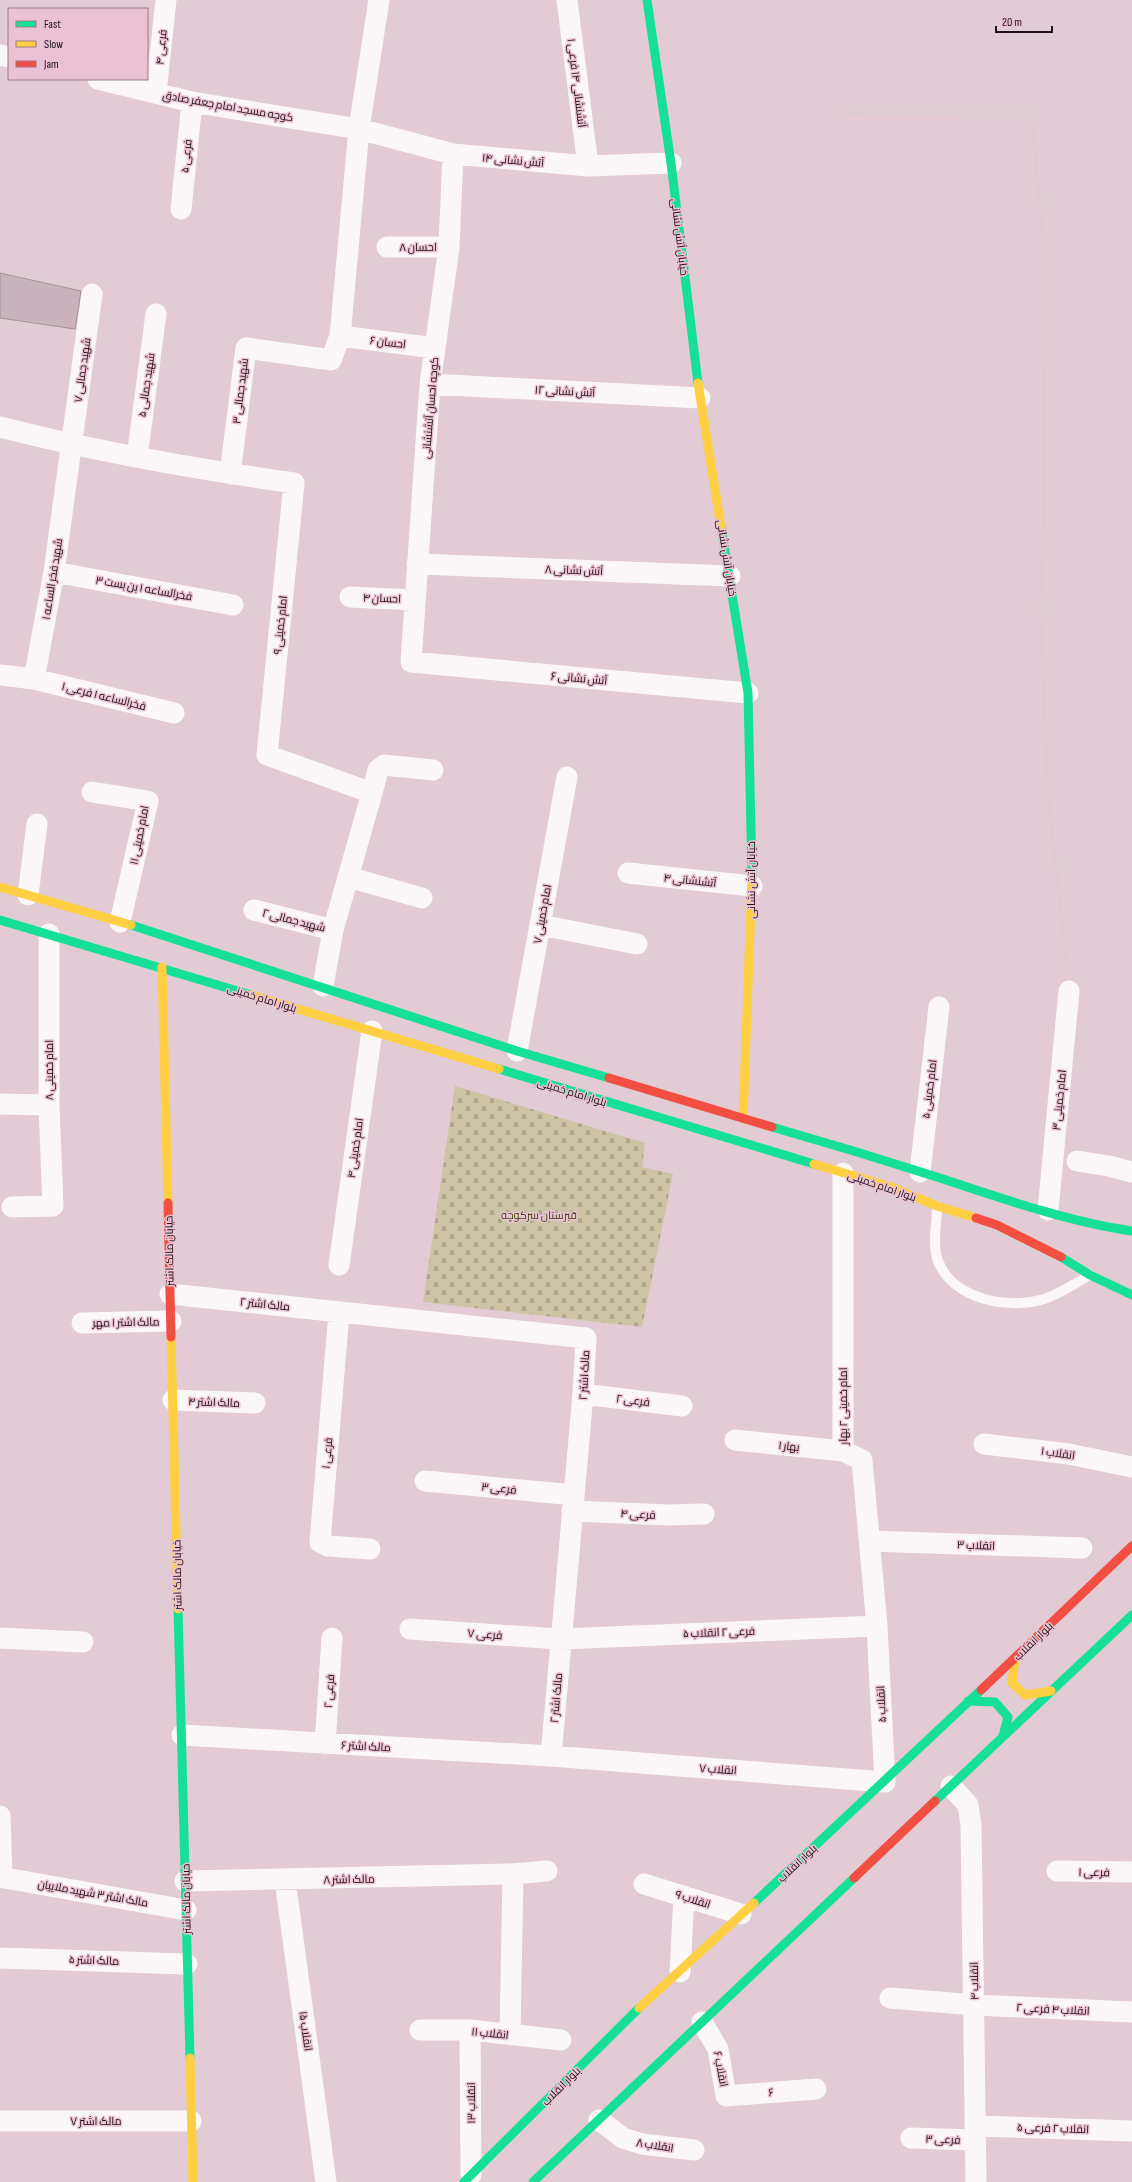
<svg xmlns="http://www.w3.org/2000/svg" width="1132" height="2182" viewBox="0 0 1132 2182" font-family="'Sofia Sans Condensed',Cairo,sans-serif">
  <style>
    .cemetery { fill: url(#cemetery-stones) }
    .building { fill: #cab3bc; stroke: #a39299 }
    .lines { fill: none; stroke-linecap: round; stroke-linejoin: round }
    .path { stroke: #d0c9cc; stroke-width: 2.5; stroke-dasharray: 1 3; stroke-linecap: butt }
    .lane { stroke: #fbf7f9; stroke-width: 10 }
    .street { stroke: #fbf7f9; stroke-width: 21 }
    .fast { stroke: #16e098; stroke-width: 9 }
    .slow { stroke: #ffcf43; stroke-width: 9 }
    .jam { stroke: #f24e42; stroke-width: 9 }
    .labels { text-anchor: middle; stroke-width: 3; stroke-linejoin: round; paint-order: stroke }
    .street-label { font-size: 11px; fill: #1f1117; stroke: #ebc2d3 }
    .park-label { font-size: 11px; fill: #444610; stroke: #ebc2d3 }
  </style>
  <defs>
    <pattern id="cemetery-stones" width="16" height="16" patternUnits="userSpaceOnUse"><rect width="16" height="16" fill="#ccc4a4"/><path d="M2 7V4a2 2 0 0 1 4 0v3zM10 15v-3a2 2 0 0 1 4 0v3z" fill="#afa78c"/></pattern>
  </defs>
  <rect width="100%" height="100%" fill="#e2cbd4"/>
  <path class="cemetery" d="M455,1086L645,1143L642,1167L673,1174L642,1327L423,1302Z"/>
  <path class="building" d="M0,273L81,291L75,329L0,318Z"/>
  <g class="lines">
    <path class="path" d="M844,113L1031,112L1042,227L1044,508L1040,609L1048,791L1067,972"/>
    <path class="lane" d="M937,1206C937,1222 932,1245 938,1261C953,1300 1011,1311 1047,1298C1061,1293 1076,1283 1090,1275"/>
    <path class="street" d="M567,0L588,166
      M0,55L9,57
      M98,79L192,102L359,129L453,154L588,166L671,163
      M156,93L166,0
      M453,154L449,247L430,384L411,662L748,693
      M181,209L192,102
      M387,247H449
      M340,336L435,348
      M430,384L700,398
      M0,427C97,452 195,469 294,483L267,755L372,793L333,930L323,986
      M137,457L156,314
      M230,474L246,348L331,360L340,336L359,129L379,0
      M417,564L730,576
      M54,572L233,605
      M350,597L414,600
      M0,675L34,679L54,572L92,294
      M34,679L174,713
      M92,792L148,801L120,922
      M372,793L378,770L384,765L433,770
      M628,873L752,886
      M348,877L422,898
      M28,895L37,824
      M254,910L333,930
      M541,925L637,944
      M517,1051L567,777
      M0,1104L49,1105
      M1077,1161L1109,1166L1132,1172
      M920,1172L939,1007
      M12,1207L53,1206L49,1105V934
      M1048,1210L1069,991
      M339,1265L372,1031
      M170,1294L586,1338L583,1394L551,1756
      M339,1312L320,1542L328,1546L370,1549
      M82,1323L171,1321
      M583,1394L682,1406
      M173,1400L255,1403
      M735,1440L843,1451
      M984,1444L1069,1454L1132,1467
      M425,1481L574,1495
      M572,1511L668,1515L704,1514
      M870,1541L1082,1548
      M410,1629L560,1639L877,1626
      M0,1638L83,1642
      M182,1735L551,1756L885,1782L877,1626L862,1460L843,1451V1173
      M325,1744L332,1638
      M951,1786L968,1805L971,1825L976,2182
      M0,1816L2,1877
      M1057,1871L1132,1872
      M0,1877L186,1910
      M285,1880L326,2182
      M185,1881L513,1874L547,1871
      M644,1884L741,1914
      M0,1958L187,1964
      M680,1972L684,1896
      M890,1998L975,2005L1132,2012
      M702,2022L718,2049L726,2096L816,2089
      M420,2030H470L561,2040
      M470,2030L471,2175
      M510,2035L513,1874
      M599,2120L623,2138L642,2144L694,2150
      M0,2121H191
      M975,2126L1132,2131
      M911,2138L975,2140"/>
    <path class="fast" d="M647,0L671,163L698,383
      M721,527L748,693L752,877
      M0,920L251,995
      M131,925L517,1051L609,1078
      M499,1069L814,1164
      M772,1127C828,1143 884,1160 940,1178C1000,1198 1069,1222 1132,1231
      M1061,1257L1090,1275L1132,1295
      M178,1609L190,2058
      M968,1701L995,1702L1008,1717L1003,1736
      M935,1801L1132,1615
      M754,1903L981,1690
      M464,2182L639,2008
      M533,2182L854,1878"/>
    <path class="slow" d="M698,383L721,527
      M0,887L131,925
      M162,967L168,1203
      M251,995L499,1069
      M743,1119L752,877
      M814,1164L891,1187L937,1206L976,1218
      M171,1337L178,1609
      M1015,1658L1012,1683L1025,1695L1051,1691
      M639,2008L754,1903
      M190,2058L193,2182"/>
    <path class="jam" d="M609,1078L772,1127
      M168,1203L171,1337
      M976,1218L997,1225L1061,1257
      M981,1690L1132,1546
      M854,1878L935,1801"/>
  </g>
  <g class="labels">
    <g class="street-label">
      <text transform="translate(161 47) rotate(-84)" y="4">فرعی ۴</text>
      <text transform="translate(577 83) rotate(83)" y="4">آتشنشانی ۱۴ فرعی ۱</text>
      <text transform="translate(228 106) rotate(10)" y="4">کوچه مسجد امام جعفر صادق</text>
      <text transform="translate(186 156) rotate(-84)" y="4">فرعی ۵</text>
      <text transform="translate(513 160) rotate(5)" y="4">آتش نشانی ۱۴</text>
      <text transform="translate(680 237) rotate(83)" y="4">خیابان آتش نشانی</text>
      <text x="418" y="251">احسان ۸</text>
      <text transform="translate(388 342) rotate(7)" y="4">احسان ۶</text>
      <text transform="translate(82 370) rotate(-82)" y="4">شهید جمالی ۷</text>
      <text transform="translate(146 385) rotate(-82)" y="4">شهید جمالی ۵</text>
      <text transform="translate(240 391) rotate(-83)" y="4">شهید جمالی ۳</text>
      <text transform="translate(565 391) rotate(3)" y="4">آتش نشانی ۱۲</text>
      <text transform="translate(430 408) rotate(-85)" y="4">کوچه احسان آتشنشانی</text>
      <text transform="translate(727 558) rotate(81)" y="4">خیابان آتش نشانی</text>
      <text transform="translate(574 570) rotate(2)" y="4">آتش نشانی ۸</text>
      <text transform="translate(52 579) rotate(-81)" y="4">شهید فخر الساعه ۱</text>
      <text transform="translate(144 588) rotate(10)" y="4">فخرالساعه ۱ بن بست ۳</text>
      <text transform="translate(382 598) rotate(2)" y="4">احسان ۴</text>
      <text transform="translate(280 625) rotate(-84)" y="4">امام خمینی ۹</text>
      <text transform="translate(579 678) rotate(5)" y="4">آتش نشانی ۶</text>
      <text transform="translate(104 696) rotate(14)" y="4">فخرالساعه ۱ فرعی ۱</text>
      <text transform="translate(139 835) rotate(-79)" y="4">امام خمینی ۱۱</text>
      <text transform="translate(690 880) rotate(6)" y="4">آتشنشانی ۴</text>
      <text transform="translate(751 880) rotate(-90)" y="4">خیابان آتش نشانی</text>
      <text transform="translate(542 914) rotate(-80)" y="4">امام خمینی ۷</text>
      <text transform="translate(294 920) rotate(14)" y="4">شهید جمالی ۲</text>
      <text transform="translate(262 998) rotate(17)" y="4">بلوار امام خمینی</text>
      <text transform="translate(49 1070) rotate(-90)" y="4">امام خمینی ۸</text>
      <text transform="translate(929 1089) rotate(-83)" y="4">امام خمینی ۵</text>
      <text transform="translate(572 1092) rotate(17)" y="4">بلوار امام خمینی</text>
      <text transform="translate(1059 1100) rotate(-84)" y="4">امام خمینی ۳</text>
      <text transform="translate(355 1148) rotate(-82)" y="4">امام خمینی ۴</text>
      <text transform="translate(882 1186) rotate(19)" y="4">بلوار امام خمینی</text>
      <text transform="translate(169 1251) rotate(-91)" y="4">خیابان مالک اشتر</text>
      <text transform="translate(265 1304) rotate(6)" y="4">مالک اشتر ۲</text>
      <text transform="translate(126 1322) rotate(-1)" y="4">مالک اشتر ۱ مهر</text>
      <text transform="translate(584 1375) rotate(-87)" y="4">مالک اشتر ۲</text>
      <text transform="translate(633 1400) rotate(7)" y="4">فرعی ۲</text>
      <text transform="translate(214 1402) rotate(2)" y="4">مالک اشتر ۴</text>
      <text transform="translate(843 1406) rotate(-90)" y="4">امام خمینی ۲ بهار</text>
      <text transform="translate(789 1446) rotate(6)" y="4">بهار ۱</text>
      <text transform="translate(327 1453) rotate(-85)" y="4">فرعی ۱</text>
      <text transform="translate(1058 1453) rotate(8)" y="4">انقلاب ۱</text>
      <text transform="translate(499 1488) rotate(6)" y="4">فرعی ۳</text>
      <text transform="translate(638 1514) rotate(3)" y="4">فرعی ۴</text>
      <text transform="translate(976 1545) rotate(2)" y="4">انقلاب ۳</text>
      <text transform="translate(177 1575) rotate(-91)" y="4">خیابان مالک اشتر</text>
      <text transform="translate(719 1632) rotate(-2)" y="4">فرعی ۲ انقلاب ۵</text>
      <text transform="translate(485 1634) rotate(4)" y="4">فرعی ۷</text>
      <text transform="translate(1033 1641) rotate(-44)" y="4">بلوار انقلاب</text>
      <text transform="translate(329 1691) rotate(-86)" y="4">فرعی ۲</text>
      <text transform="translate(556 1698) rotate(-85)" y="4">مالک اشتر ۲</text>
      <text transform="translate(881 1704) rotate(-93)" y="4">انقلاب ۵</text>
      <text transform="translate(366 1746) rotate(3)" y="4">مالک اشتر ۶</text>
      <text transform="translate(718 1769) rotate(4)" y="4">انقلاب ۷</text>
      <text transform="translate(797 1863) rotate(-43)" y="4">بلوار انقلاب</text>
      <text transform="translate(1094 1872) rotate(1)" y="4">فرعی ۱</text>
      <text transform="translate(349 1879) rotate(-1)" y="4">مالک اشتر ۸</text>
      <text transform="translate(93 1893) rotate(10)" y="4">مالک اشتر ۳ شهید ملاییان</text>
      <text transform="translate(186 1899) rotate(-91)" y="4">خیابان مالک اشتر</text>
      <text transform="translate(693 1899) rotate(18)" y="4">انقلاب ۹</text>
      <text transform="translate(94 1960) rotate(2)" y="4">مالک اشتر ۵</text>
      <text transform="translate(974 1981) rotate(-91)" y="4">انقلاب ۴</text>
      <text transform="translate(1053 2009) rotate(3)" y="4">انقلاب ۴ فرعی ۲</text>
      <text transform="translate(306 2031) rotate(82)" y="4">انقلاب ۱۵</text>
      <text transform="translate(490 2033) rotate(6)" y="4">انقلاب ۱۱</text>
      <text transform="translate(721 2069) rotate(79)" y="4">انقلاب ۶</text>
      <text transform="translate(561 2086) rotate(-45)" y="4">بلوار انقلاب</text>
      <text transform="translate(771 2092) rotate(-5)" y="4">۶</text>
      <text transform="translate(471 2103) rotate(-90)" y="4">انقلاب ۱۳</text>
      <text x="96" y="2125">مالک اشتر ۷</text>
      <text transform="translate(1053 2128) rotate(2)" y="4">انقلاب ۲ فرعی ۵</text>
      <text transform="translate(943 2139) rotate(2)" y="4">فرعی ۳</text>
      <text transform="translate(655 2145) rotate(9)" y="4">انقلاب ۸</text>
    </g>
    <g class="park-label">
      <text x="539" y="1219">قبرستان سرکوچه</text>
    </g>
  </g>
  <rect x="8" y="8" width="140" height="72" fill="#ebc2d3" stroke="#997b88"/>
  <rect x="16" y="21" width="20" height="6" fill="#16e098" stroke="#997b88"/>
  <text x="44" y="28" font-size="12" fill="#1f1117">Fast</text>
  <rect x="16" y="41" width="20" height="6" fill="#ffcf43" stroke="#997b88"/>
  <text x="44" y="48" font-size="12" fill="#1f1117">Slow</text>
  <rect x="16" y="61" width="20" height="6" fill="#f24e42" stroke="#997b88"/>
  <text x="44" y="68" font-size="12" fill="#1f1117">Jam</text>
  <path d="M996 26v6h56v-6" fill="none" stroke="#1f1117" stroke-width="2"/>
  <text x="1002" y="26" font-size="12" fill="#1f1117" stroke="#ebc2d3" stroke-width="3" paint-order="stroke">20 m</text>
</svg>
